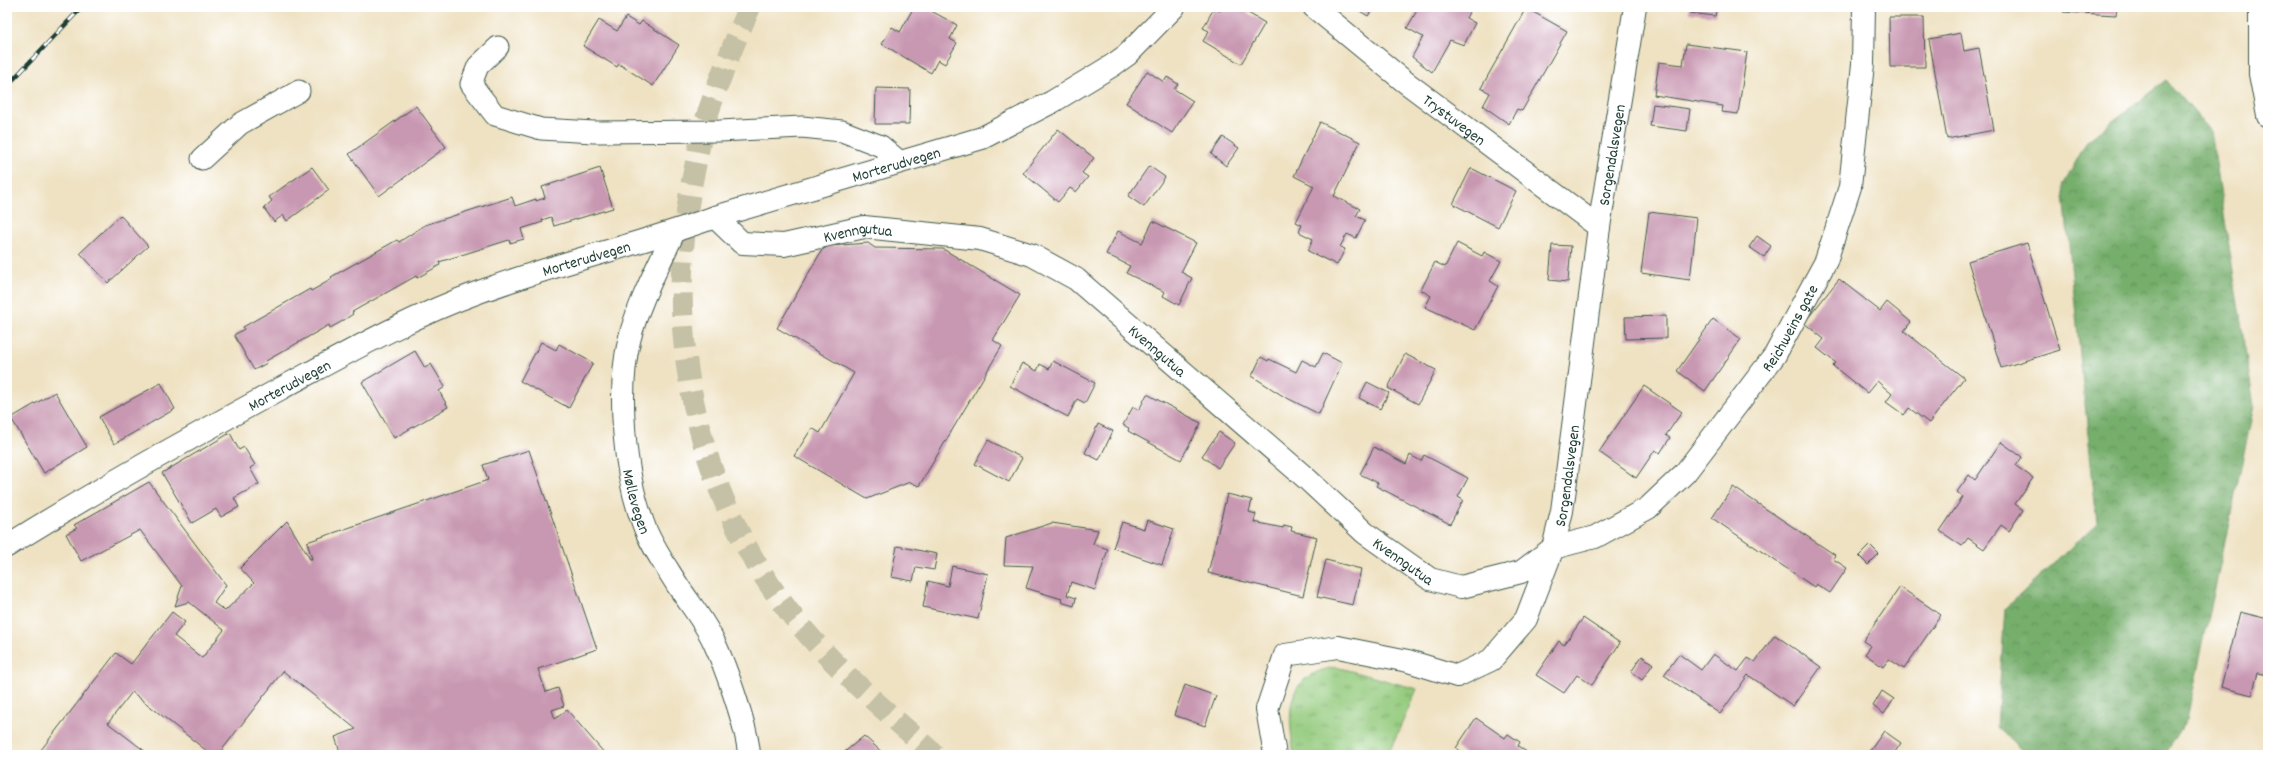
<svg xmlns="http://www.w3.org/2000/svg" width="2275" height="762" viewBox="0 0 2275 762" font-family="Dekko,sans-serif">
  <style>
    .grass { fill: url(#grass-tufts); stroke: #598458 }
    .forest { fill: url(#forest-crowns); stroke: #4a7650 }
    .building { fill: #c897b1 }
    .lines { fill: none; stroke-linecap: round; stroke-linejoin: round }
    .trunk-tunnel { stroke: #c5c1a6; stroke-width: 22; stroke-dasharray: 22 11; stroke-linecap: butt }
    .service-casing { stroke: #3e5649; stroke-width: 23 }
    .minor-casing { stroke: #3e5649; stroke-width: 24 }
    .service { stroke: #fff; stroke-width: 21 }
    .minor { stroke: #fff; stroke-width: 22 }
    .rail-casing { stroke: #1f3d34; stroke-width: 4.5 }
    .rail { stroke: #fff; stroke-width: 3; stroke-dasharray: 9; stroke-linecap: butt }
    .labels { text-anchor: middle; stroke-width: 3; stroke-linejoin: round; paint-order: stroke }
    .street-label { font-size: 16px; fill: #1f3d34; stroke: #fff }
  </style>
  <defs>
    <pattern id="grass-tufts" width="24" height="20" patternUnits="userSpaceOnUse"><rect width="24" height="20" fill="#93ca7c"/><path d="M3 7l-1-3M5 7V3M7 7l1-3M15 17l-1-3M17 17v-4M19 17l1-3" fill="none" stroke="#77a566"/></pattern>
    <pattern id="forest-crowns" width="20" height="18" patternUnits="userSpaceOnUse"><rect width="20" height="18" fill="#76ae6c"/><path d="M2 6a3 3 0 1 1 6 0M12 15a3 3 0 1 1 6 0" fill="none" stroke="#608f5a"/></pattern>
  </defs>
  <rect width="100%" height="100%" fill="#fff"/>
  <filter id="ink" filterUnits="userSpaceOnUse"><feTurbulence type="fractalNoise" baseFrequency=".025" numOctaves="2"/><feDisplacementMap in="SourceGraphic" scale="8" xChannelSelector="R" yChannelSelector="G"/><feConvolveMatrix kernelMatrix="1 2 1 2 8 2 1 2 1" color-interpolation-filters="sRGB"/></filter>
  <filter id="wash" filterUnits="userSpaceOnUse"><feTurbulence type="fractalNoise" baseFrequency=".012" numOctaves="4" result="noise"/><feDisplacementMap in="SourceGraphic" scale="16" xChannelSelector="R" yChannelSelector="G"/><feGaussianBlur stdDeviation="0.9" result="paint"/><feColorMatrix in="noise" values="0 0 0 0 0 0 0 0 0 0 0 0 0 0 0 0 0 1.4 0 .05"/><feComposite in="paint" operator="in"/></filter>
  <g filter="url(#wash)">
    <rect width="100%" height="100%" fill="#efe2c3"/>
    <path class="grass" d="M1336,667L1417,689L1388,755H1294C1288,713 1283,675 1336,667Z"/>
    <path class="forest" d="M2166,80L2211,131L2254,406L2187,719L2165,755H2027L1997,727L2005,609L2097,523L2063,186L2087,141Z"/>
    <g id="blocks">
      <path class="building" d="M914,7H924L957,25L950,39L957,43L945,64L938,60L931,73L882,44L892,27L900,32Z
        M1222,7H1238L1265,23L1241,64L1203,41L1209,31L1203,28L1214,8L1220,11Z
        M1353,7H1374L1368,16Z
        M1419,7H1472L1466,18L1475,23L1464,45L1450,40L1432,72L1412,57L1423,37L1407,28Z
        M1689,7H1717L1715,16L1689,13Z
        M2064,7H2117L2116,15L2063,12Z
        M1526,8L1567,31L1522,111L1517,109L1509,124L1483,106L1490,93L1481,88Z
        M626,17L639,25L642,21L679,45L653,86L619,64L617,67L583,46L599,20L617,31Z
        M1889,17H1924L1925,67H1890Z
        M1961,33L1964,51L1979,48L1994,130L1947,139L1929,39Z
        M1686,44L1747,52L1738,114L1722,112L1723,106L1654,95L1659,62L1683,65Z
        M1147,71L1164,82L1167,77L1178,84L1174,89L1193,101L1172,133L1126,103Z
        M876,88L910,89L909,124H875Z
        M1653,104L1690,109L1687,131L1650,126Z
        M416,106L446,147L379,196L349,154Z
        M1320,122L1360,142L1334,196L1360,209L1356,216L1365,220L1356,238L1347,234L1340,247L1345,249L1337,265L1308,251L1313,239L1299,232L1302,225L1296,222L1314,186L1294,176Z
        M1058,129L1094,158L1082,173L1088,177L1076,192L1070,188L1058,202L1023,173Z
        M1223,137L1239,148L1226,166L1211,154Z
        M1149,166L1165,177L1144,207L1128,196Z
        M312,167L329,190L287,221L283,215L274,222L264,208L272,201L269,197Z
        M600,168L613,208L554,226L551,217L542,220L543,222L521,229L524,239L510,243L509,240L439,262L440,265L417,278L416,276L352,312L353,314L341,322L330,328L329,325L266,361L267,363L254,370L234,335L244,329L243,327L310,289L311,291L320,286L332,279L331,277L397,240L399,242L425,225L512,197L515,206L536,199V201L545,198L542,187Z
        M1471,168L1516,191L1498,227L1453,204Z
        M1649,212L1697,218L1690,280L1641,273Z
        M120,215L148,246L108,283L80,253Z
        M1153,221L1196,243L1181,272L1192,278L1179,305L1163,296L1165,292L1126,273L1130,266L1106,254L1118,231L1142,243Z
        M1757,236L1771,246L1764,257L1749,247Z
        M868,243L875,248L943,249L1020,295L993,340L1002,346L919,486L910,482L867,499L794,456L812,428L820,433L854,373L777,328L822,250L829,246Z
        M1457,243L1482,256L1484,252L1501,261L1490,281L1498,286L1475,330L1425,307L1431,296L1421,290L1435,262L1445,267Z
        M2027,243L2060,350L2001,368L1968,261Z
        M1552,245L1571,246L1568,282L1549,280Z
        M1839,279L1880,311L1887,302L1911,322L1904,331L1964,378L1929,423L1909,408L1904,415L1886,402L1892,394L1877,381L1867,393L1833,366L1836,363L1817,348L1824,339L1804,323Z
        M1666,316V338L1626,339L1625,317Z
        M1713,319L1741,339L1705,391L1677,371Z
        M541,342L556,350L559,344L593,363L569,408L520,381Z
        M415,351L425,368L431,364L445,387L439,391L448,407L394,438L362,382Z
        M1323,353L1342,363L1319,414L1283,396L1252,376L1261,357L1268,361L1269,359L1296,372L1302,360L1316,367Z
        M1405,354L1436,370L1418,404L1388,388Z
        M1053,361L1095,383L1085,403L1077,399L1068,417L1010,386L1022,363L1037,371L1040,364L1049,369Z
        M1367,382L1389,393L1380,409L1359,398Z
        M161,383L175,409L114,444L99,417Z
        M1644,386L1682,412L1666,435L1670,438L1660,453L1655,450L1636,478L1599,452Z
        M55,392L87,447L44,473L11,418Z
        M1147,394L1201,423L1181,460L1128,431L1129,428L1123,425L1133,407L1139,410Z
        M1098,424L1113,431L1099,460L1085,453Z
        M1219,432L1235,443L1218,468L1202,456Z
        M230,433L239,450L244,447L255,465L250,468L259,484L234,498L239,507L221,517L216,509L192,523L162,473Z
        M988,440L1022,458L1009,482L975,464Z
        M2001,442L2022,457L2016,466L2033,478L2015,504L2023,510L2009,531L2001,525L1984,549L1968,538L1962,546L1940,531L1963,497L1957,492L1969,475L1975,480Z
        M1374,447L1406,464L1410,455L1421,461L1424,455L1468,478L1458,497L1463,500L1450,524L1376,486L1378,483L1360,474Z
        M529,450L597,649L538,669L546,692L558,688L564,706L552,710L555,719L567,710L606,755H341L335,737L356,729L283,671L218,755H212L132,692L108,723L150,755H37L116,653L131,664L172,612L185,622L174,636L202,658L224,630L189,602L175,606L182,586L140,530L81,561L66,534L77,528L74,525L149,482L226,585L214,603L225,611L254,583L240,568L287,521L310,559H312L307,542L488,480L483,465Z
        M1733,487L1835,555L1833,559L1847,568L1830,593L1816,584L1814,587L1712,518Z
        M1227,494L1252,500L1249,512L1256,514L1254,522L1283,528L1284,525L1292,527L1291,531L1317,537L1303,596L1208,573Z
        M1147,520L1174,529L1162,565L1113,548L1122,522L1144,529Z
        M1052,523L1098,530L1093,544L1108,549L1095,590L1071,582L1067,595L1076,598L1074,606L1061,602L1062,599L1026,588L1033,566L1004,565L1006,538Z
        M1870,545L1879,554L1868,565L1859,556Z
        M897,546L937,554L934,570L916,567L913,581L891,577Z
        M1326,560L1361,569L1353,605L1317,597Z
        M952,566L988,574L978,619L923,607L928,581L948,586Z
        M1900,587L1941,615L1904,669L1889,659L1883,667L1865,654L1871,646L1863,641Z
        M2240,612L2268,619V675L2258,673L2252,695L2221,687Z
        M1583,618L1620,643L1592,685L1577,675L1564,693L1536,675L1559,641L1564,645Z
        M1775,635L1821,667L1793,706L1748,675L1720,714L1664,675L1679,654L1701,670L1713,654L1738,671L1748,658L1755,662Z
        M1642,656L1653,664L1642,680L1631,672Z
        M1185,685L1216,696L1205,726L1174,715Z
        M1882,691L1894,699L1884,714L1873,706Z
        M1476,718L1505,738L1508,734L1520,742L1518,746L1531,755H1467L1456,748Z
        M1884,731L1901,743L1893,755H1867Z
        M864,736L885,755H841Z"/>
    </g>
  </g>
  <g filter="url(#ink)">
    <use href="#blocks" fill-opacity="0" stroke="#3e5649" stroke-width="1"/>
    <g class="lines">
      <path class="trunk-tunnel" d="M750,7C733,45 718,82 705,122C701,136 698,152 695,167C660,326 694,496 798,623C839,672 888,713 935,755"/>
      <g class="service-casing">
        <path id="service" d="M498,47L478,66L471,84L495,115L541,129L594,132L720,131L802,127L842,131L881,146L900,162
          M202,159L240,124L299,91"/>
      </g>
      <g class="minor-casing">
        <g id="minor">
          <path id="s1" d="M1314,7L1404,81L1599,227"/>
          <path d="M2260,7V74L2268,116"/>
          <path id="s2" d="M715,217L742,243L784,245L864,227L980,239L1032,255L1076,279L1307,479L1365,533L1430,579L1461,587L1521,572L1553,548L1595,537L1648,508L1685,473L1775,355L1826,261L1850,187L1863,64L1864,7"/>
          <path id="s3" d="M674,232C658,267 638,303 629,341C617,393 624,473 643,523C650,544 667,568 678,586C690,604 704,621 713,640C725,665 748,729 749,755"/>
          <path id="s4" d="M7,546C96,490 188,439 280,389C345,354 410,317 479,292C557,263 638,245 715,217L982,138L1052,102L1113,65L1127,55L1174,7"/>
          <path id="s5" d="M1275,755L1267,709L1285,655L1338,647L1408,661L1457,676L1491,660L1526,619L1553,548L1562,511L1599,227L1635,7"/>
        </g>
      </g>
      <use href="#service" class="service"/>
      <use href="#minor" class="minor"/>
      <g class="rail-casing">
        <path id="rail" d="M7,86L82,7"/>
      </g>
      <use href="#rail" class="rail"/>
    </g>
  </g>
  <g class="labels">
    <g class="street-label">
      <text dy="6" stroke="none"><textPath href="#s1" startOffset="180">Trystuvegen</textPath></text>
      <text dy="6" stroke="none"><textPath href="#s5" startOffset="845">Sorgendalsvegen</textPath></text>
      <text dy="6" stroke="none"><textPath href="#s4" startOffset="973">Morterudvegen</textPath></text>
      <text dy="6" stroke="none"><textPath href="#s2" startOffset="155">Kvenngutua</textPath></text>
      <text dy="6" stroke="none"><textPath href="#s4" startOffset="649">Morterudvegen</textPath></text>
      <text dy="6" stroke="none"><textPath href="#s2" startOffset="1315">Reichweins gate</textPath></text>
      <text dy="6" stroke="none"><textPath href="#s2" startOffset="491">Kvenngutua</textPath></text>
      <text dy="6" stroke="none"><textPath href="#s4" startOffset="325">Morterudvegen</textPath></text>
      <text dy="6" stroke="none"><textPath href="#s5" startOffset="521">Sorgendalsvegen</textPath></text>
      <text dy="6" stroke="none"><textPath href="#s3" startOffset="280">Møllevegen</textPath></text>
      <text dy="6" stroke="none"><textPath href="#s2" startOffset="815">Kvenngutua</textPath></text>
    </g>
  </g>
  <rect width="2275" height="762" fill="none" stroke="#fff" stroke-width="24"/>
</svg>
